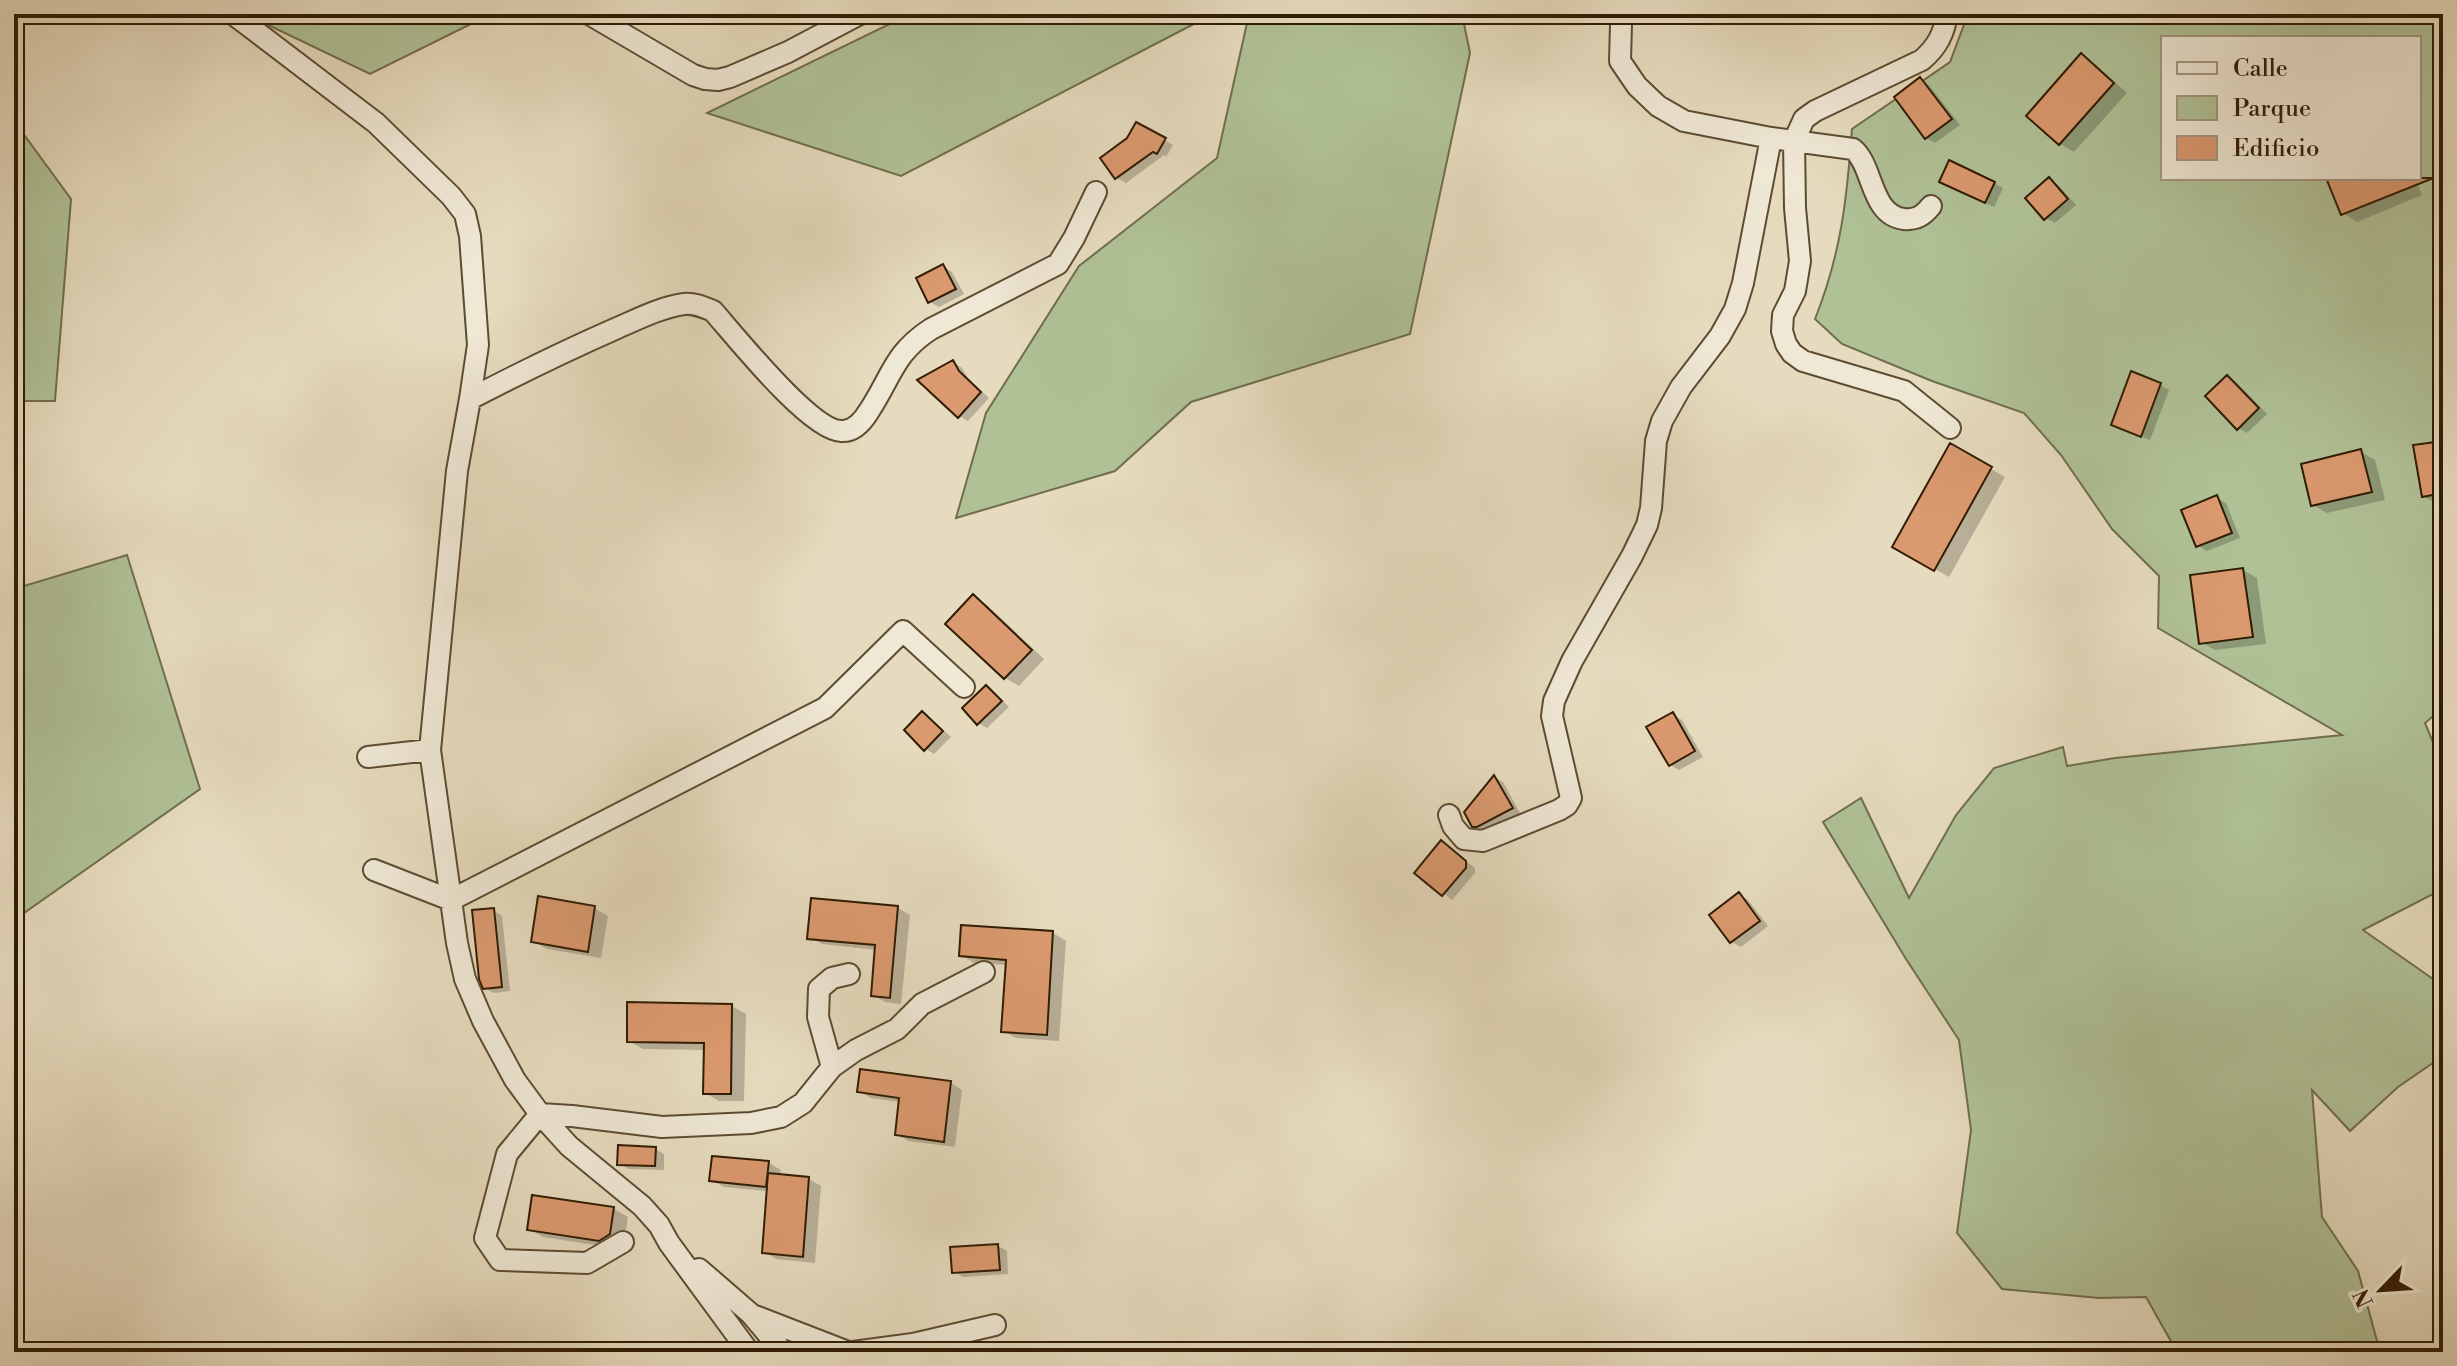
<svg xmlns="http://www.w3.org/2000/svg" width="2457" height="1366" viewBox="0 0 2457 1366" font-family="'Libre Bodoni',serif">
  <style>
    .green { fill: #b0c196; stroke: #706e4c; stroke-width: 2; fill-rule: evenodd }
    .shadow { fill: #0003 }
    .building { fill: #db996f; stroke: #2f1c03; stroke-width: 2 }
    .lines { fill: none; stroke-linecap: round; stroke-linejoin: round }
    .minor-casing { stroke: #5d4c32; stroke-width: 24 }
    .minor { stroke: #efe8d5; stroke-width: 20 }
  </style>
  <rect width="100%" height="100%" fill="#e6dbbe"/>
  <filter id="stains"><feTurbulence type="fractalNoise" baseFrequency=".0025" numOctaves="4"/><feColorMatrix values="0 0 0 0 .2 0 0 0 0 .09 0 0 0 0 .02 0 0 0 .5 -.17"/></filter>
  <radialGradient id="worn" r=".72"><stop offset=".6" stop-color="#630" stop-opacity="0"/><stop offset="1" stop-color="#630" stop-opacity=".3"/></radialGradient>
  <path class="green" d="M275,14H491L370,74L264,23Z
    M910,14H1213L901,176L707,113Z
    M1249,14H1462L1470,53L1410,334L1191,402L1115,471L956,518L986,413L1079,266L1217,158Z
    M1968,14H2443V708L2425,723L2443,766V889L2363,930L2443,986V1056L2398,1087L2350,1131L2312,1090L2322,1217L2358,1271L2380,1352H2177L2146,1297L2099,1298L2002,1289L1957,1233L1971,1130L1959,1040L1906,959L1823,822L1861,798L1909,898L1956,815L1994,768L2063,747L2067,766L2115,758L2342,735L2158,628L2159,576L2112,529L2061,455L2024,413L1932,381L1842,344L1815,319C1841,254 1847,199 1852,129L1950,62ZM2163,38H2419V178H2163Z
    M14,121L71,199L55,401H14Z
    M127,555L200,789L17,918L14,911V589Z"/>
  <path class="shadow" d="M2081,56L2095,64L2127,93L2074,152L2060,144Z
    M1920,79L1929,85L1960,125L1935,143L1926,138Z
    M1137,124L1173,145L1166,157L1164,155L1126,183L1117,178L1102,158L1129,140Z
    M2329,178H2415L2422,195L2357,222L2343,213Z
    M2049,180L2058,185L2076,205L2055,223L2046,218Z
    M1994,183L2003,188L1994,207L1950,186Z
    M943,266L952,272L964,294L939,307L930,302Z
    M953,362L962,368L968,378L989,398L968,421L959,416Z
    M2227,377L2236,382L2267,414L2247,433L2238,428Z
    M2160,385L2169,390L2150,440L2113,425Z
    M2443,443V503L2437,504L2423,496Z
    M1951,446L2005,477L1949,577L1895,547Z
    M2361,452L2375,460L2385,500L2327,513L2313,505Z
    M2217,498L2226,503L2240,538L2207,551L2198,546Z
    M2243,570L2257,578L2266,644L2215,650L2201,642Z
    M973,597L987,605L1044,659L1019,686L1005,678Z
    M986,688L995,693L1009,707L987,728L978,723Z
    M922,714L931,719L951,737L934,754L926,749Z
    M1673,715L1682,720L1703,757L1679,770L1670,765Z
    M1495,778L1503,782L1520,813L1487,831H1483L1474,825Z
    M1441,842L1475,868V873L1452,900L1417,873Z
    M1739,895L1748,900L1768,926L1741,947L1732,942Z
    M594,908L608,916L601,958L547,949L533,941Z
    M898,908L910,915L901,1004L885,1002L873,995L877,950L822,944L810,937Z
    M493,910L502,916L510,991L494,993L485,988Z
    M1053,933L1066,941L1059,1041L1016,1038L1003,1031L1007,965L974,963L961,955Z
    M732,1006L746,1014L744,1101H719L705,1093L706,1050L643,1049L629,1041Z
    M951,1083L962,1090L955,1147L908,1141L897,1134L901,1102L871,1098L859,1091Z
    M655,1149L664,1154V1170L628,1169L619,1163Z
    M769,1163L781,1170L780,1176L809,1179L821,1186L815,1263L776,1259L764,1252L768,1191L724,1187L711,1180Z
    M614,1209L628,1217L624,1242L615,1248L543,1237L529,1229Z
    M998,1246L1007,1251L1008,1274L963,1277L954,1272Z
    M966,1347L974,1352H959L962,1348Z"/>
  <path class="building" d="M2081,53L2114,83L2059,145L2026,116Z
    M1920,77L1952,119L1925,139L1894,97Z
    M1136,122L1166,138L1157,154L1153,152L1115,179L1100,158L1127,138Z
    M1949,160L1995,182L1985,203L1939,182Z
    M2049,177L2068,199L2044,220L2025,198Z
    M2326,178H2431V179L2341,215Z
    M943,264L956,289L928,303L916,278Z
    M953,360L959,371L981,392L958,418L917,380Z
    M2131,371L2161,383L2141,437L2111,425Z
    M2227,375L2259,408L2237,430L2205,396Z
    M2443,441V493L2422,497L2413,445Z
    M1950,443L1992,467L1934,571L1892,547Z
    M2361,449L2372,492L2311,506L2301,464Z
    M2217,495L2232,533L2196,547L2181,510Z
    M2243,568L2253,637L2199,644L2190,575Z
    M973,594L1032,650L1004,679L945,624Z
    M986,685L1002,701L977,725L962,708Z
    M922,711L943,731L924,751L904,730Z
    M1673,712L1695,751L1669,766L1646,727Z
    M1494,775L1513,808L1477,827H1472L1464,812Z
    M1441,840L1466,861V868L1442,896L1414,873Z
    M1739,892L1760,921L1730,943L1709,915Z
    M538,896L595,906L588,952L531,942Z
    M811,898L898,906L890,998L871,996L875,945L807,939Z
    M494,908L502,987L483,989L479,979L472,910Z
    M961,925L1053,931L1047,1035L1001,1032L1006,960L959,956Z
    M627,1002L732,1004L731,1094H703L704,1043L627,1042Z
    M860,1069L951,1081L944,1142L895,1135L899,1098L857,1092Z
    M618,1145L656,1147L655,1166L617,1165Z
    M712,1156L769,1161L766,1187L709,1181Z
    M768,1173L809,1177L803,1257L762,1253Z
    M532,1195L614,1207L610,1234L599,1241L527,1230Z
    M998,1244L1000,1270L952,1273L950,1247Z"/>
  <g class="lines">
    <g class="minor-casing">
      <path id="minor" d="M233,14L376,123L451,196L465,214L470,236L478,345L470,399L457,471L430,750L457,943L465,979L483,1021L515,1080L540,1114L569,1146L642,1206L659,1225L669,1243L749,1352
        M589,14L693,75L705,79L718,80L730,77L788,52L860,14
        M1947,14C1944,34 1937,47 1922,60L1815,111L1804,119L1794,141L1795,208L1800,261L1795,291L1783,315L1782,331L1786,344L1792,353L1803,361L1904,391L1950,428
        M1621,24L1620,61L1637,86L1658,106L1684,121L1771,138L1853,149C1874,166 1870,215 1904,219C1916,220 1923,216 1931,206
        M470,399C518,374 565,351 615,329C636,320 661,307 684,304C695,303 703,307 713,311C736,337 810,430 841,431C854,432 863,421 869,411C892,376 894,353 931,329L1058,264L1074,238L1096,192
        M368,757L430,750
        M1449,815L1453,826L1464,839L1483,841L1559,810L1567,805L1571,798L1552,716L1554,701L1572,661L1632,556L1647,525L1651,508L1656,441L1662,421L1681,387L1720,336L1735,309L1743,283L1771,138
        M374,870L451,900L825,708L903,631L964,687
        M832,1067L818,1017L819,989L832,978L849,974
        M540,1114L572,1116L662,1127L751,1123L781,1117L803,1103L832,1067L856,1050L897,1029L922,1004L984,972
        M540,1114L507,1154L485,1238L500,1260L587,1263L623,1242
        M699,1269L751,1314L783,1352
        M755,1316L848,1352
        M853,1352L913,1344L995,1325"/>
    </g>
    <use href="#minor" class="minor"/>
  </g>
  <rect width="2457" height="1366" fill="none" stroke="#e6dbbe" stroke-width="48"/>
  <rect x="16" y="16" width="2425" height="1334" fill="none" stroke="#2f1c03" stroke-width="4"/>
  <rect x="24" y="24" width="2409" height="1318" fill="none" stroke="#2f1c03" stroke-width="2"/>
  <rect x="2161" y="36" width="260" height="144" fill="#efe8d5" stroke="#a29681" stroke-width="2"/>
  <rect x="2177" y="62" width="40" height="12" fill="#efe8d5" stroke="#a29681" stroke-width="2"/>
  <text x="2233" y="76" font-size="24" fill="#2f1c03">Calle</text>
  <rect x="2177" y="96" width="40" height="24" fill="#b0c196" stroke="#a29681" stroke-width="2"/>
  <text x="2233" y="116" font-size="24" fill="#2f1c03">Parque</text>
  <rect x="2177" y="136" width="40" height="24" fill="#db996f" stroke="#a29681" stroke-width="2"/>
  <text x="2233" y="156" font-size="24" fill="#2f1c03">Edificio</text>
  <g transform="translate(2381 1290) rotate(245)" stroke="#efe8d5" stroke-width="6" paint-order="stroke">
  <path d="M0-6L14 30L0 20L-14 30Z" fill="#2f1c03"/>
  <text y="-12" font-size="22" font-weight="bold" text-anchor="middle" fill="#2f1c03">N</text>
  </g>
  <rect width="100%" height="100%" filter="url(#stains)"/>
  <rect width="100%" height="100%" fill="url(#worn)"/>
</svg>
